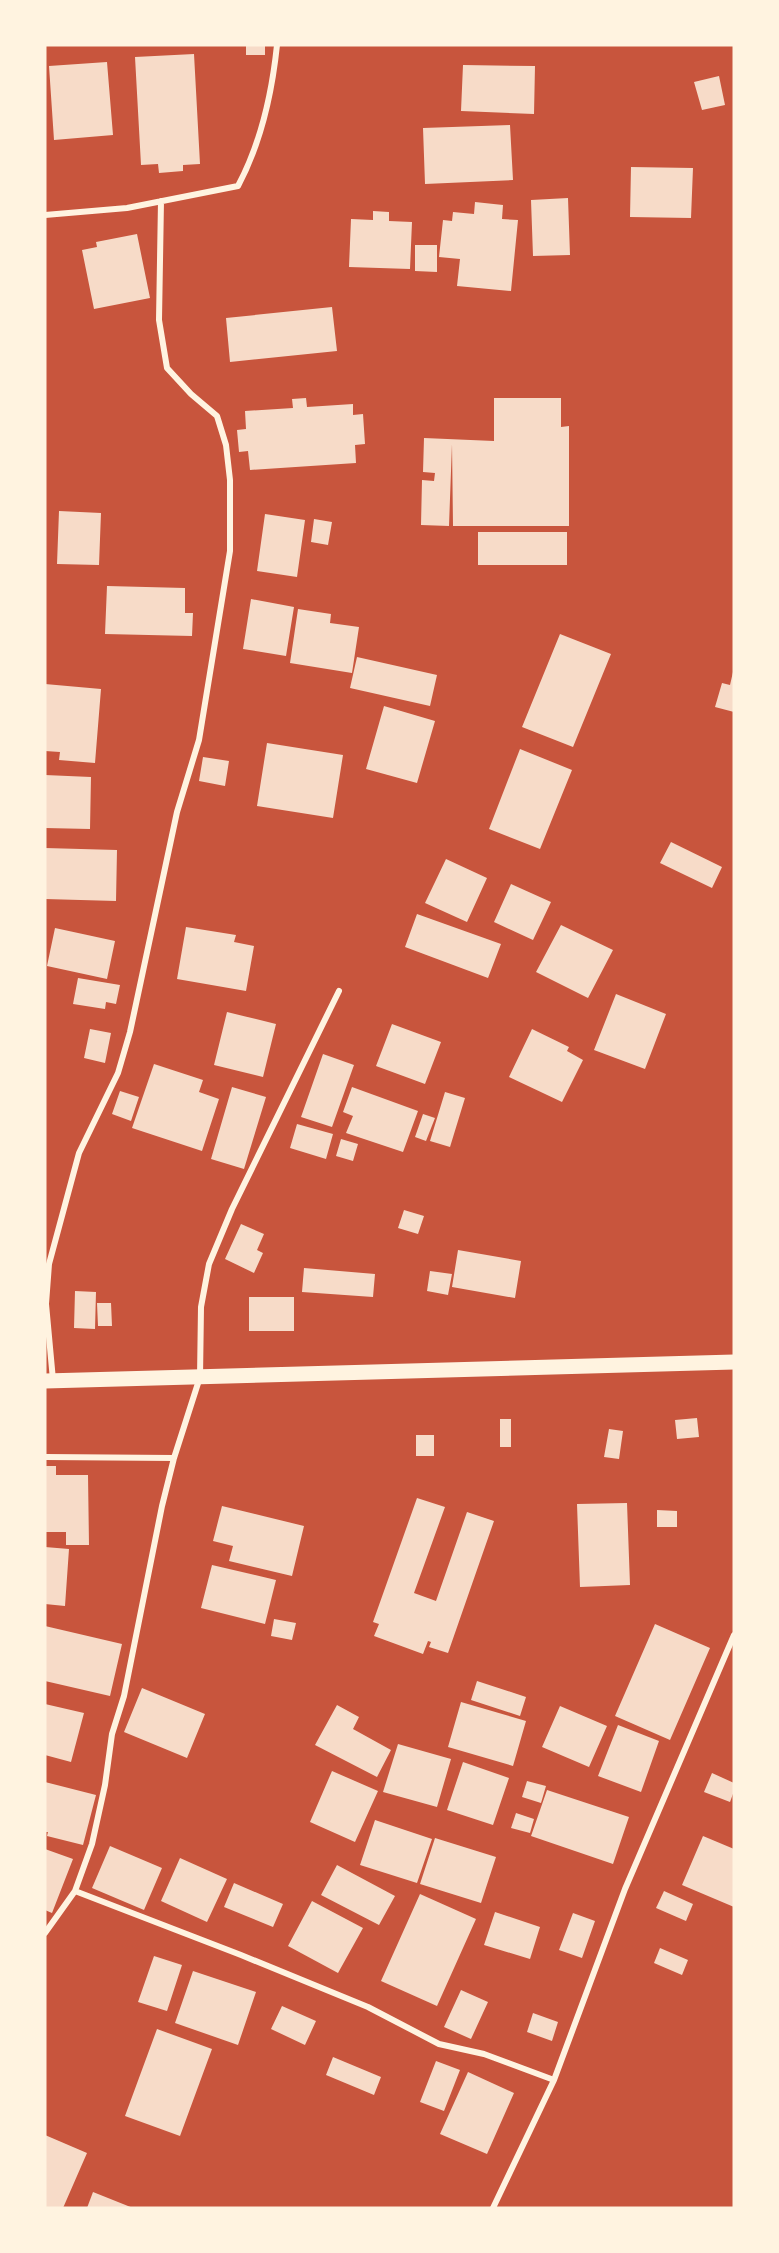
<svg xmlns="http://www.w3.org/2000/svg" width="779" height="2253" viewBox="0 0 779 2253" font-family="Ubuntu,sans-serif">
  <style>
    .building { fill: #f7dbc8 }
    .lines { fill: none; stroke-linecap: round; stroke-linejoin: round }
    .minor { stroke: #fff3e0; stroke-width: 6 }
    .primary { stroke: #fff3e0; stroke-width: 15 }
  </style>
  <rect width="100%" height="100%" fill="#c8553d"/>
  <path class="building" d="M246,45H265V55H246Z
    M194,54L200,164L183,165V171L159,173L158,164L141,165L135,57Z
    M107,62L113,135L54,140L49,66Z
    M463,65L535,66L534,114L461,111Z
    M719,76L725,105L702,110L694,82Z
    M510,125L513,180L425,184L423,128Z
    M631,167L693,168L691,218L630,217Z
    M568,198L570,255L533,256L531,200Z
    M475,202L503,205L502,219L518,220L511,291L457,286L460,259L439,257L443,220L452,221L453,212L474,214Z
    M373,211L389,212V221L412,222L410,269L349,267L351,219L373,220Z
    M137,234L150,298L94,309L82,250L97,247L96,242Z
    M415,245H437V272L415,271Z
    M332,307L337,351L230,362L226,318Z
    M306,398L307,407L353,404V415L363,414L365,444L355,445L356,463L250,470L248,451L239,452L237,430L246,429L245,411L293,408L292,399Z
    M494,398H561V427L569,426V526H453L452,444L449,526L421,525L422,480L434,481L435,473L423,472L424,438L494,441Z
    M59,511L101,513L99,565L57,564Z
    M265,514L305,520L297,577L257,571Z
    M314,519L332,522L328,545L311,542Z
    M478,532H567V565H478Z
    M107,586L185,588V613H193L192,636L105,634Z
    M251,599L294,607L286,656L243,649Z
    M298,609L331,614L330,623L359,627L352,673L290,663Z
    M560,634L611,654L573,747L522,727Z
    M357,657L437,675L430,706L350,688Z
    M733,672H734V712L715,707L722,683L730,685Z
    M45,684L101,689L95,763L59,760L60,752L45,751Z
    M384,706L435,721L417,783L366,769Z
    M267,743L343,755L333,818L257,806Z
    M520,749L572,770L540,849L489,829Z
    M203,757L229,761L225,786L199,781Z
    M45,775L91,777L90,829L45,828Z
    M671,842L722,867L712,888L660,863Z
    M45,848L117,850L116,901L45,899Z
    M446,859L487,878L467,922L425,903Z
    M511,884L551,902L533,940L494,922Z
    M417,914L501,944L488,978L405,947Z
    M561,925L613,950L588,998L536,972Z
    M186,927L236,935L234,942L254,946L246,991L177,979Z
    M55,928L115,941L107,979L47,966Z
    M78,978L120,985L116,1004L106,1002L105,1009L73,1004Z
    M616,994L666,1014L645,1069L594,1050Z
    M227,1012L276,1024L263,1077L214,1065Z
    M392,1024L441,1042L425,1084L376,1066Z
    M90,1029L111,1033L105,1063L84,1058Z
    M532,1029L569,1047L567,1051L583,1060L562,1102L509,1077Z
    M323,1054L354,1065L332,1127L301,1117Z
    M154,1064L203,1080L199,1092L219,1099L202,1151L132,1128Z
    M232,1087L266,1097L244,1169L211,1159Z
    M352,1087L418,1111L403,1152L346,1133L353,1116L343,1112Z
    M120,1091L139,1097L131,1121L112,1114Z
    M445,1092L465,1098L450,1147L430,1141Z
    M423,1114L435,1118L426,1141L415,1137Z
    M297,1124L333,1134L326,1159L290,1148Z
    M341,1139L358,1144L353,1161L336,1156Z
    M404,1210L424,1216L418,1234L398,1228Z
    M241,1224L264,1234L257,1250L263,1253L254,1273L225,1259Z
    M458,1250L521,1261L515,1298L452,1287Z
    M304,1268L375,1274L373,1297L302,1292Z
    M430,1271L452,1274L448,1295L427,1291Z
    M75,1291L96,1292L95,1329L74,1328Z
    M249,1297H294V1331H249Z
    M97,1303H111L112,1326H98Z
    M697,1418L699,1437L677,1439L675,1420Z
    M500,1419H511V1447H500Z
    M609,1429L623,1431L619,1459L604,1457Z
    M416,1435H434V1456H416Z
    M45,1466H56V1475H88L89,1545H66V1532H45Z
    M417,1498L445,1507L414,1593L436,1601L467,1512L494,1521L448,1653L429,1647L431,1642L428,1641L423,1654L374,1636L379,1624L373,1622Z
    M627,1503L630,1585L580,1587L577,1504Z
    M222,1506L304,1526L292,1576L229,1561L233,1546L213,1541Z
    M657,1510L677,1511V1527H657Z
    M45,1547L69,1549L65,1606L45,1604Z
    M212,1565L276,1580L265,1624L201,1608Z
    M274,1619L296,1623L292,1640L271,1636Z
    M655,1624L710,1648L670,1740L615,1716Z
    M45,1626L122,1644L110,1696L45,1681Z
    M477,1681L526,1697L520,1716L471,1700Z
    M142,1688L205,1714L187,1758L124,1732Z
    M461,1702L526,1721L513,1766L448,1747Z
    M45,1704L84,1713L71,1762L45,1755Z
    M337,1705L359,1717L353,1729L391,1750L377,1777L315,1745Z
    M560,1706L607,1726L589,1767L542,1747Z
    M618,1725L659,1741L641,1792L598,1776Z
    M398,1744L451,1759L437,1807L383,1792Z
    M463,1762L509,1778L493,1825L447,1810Z
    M332,1771L378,1791L355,1842L310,1822Z
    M712,1773L734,1783V1791L730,1802L704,1792Z
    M527,1781L546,1786L541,1803L522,1797Z
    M45,1782L96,1795L83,1845L47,1836L48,1832H45Z
    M547,1790L629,1817L613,1864L531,1836Z
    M516,1813L534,1819L530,1833L511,1828Z
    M375,1820L432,1839L417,1883L360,1865Z
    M703,1836L734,1849V1907L682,1885Z
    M435,1838L496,1857L481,1903L420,1884Z
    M110,1846L162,1868L144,1910L92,1888Z
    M45,1849L73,1859L52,1913L45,1910Z
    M180,1858L227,1879L207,1922L161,1901Z
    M337,1865L395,1896L379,1925L321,1895Z
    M234,1883L283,1904L273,1927L224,1907Z
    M664,1891L693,1904L686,1921L656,1908Z
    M420,1894L476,1919L437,2006L381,1981Z
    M312,1901L363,1928L338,1973L288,1946Z
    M495,1912L540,1927L530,1959L484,1945Z
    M573,1913L595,1921L582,1958L559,1950Z
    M660,1948L688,1960L682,1975L654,1963Z
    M154,1956L182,1965L167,2011L138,2002Z
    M193,1971L256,1992L238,2045L175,2023Z
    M461,1990L488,2002L471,2039L444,2027Z
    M282,2006L316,2021L305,2045L271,2029Z
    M533,2013L558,2022L552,2041L527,2032Z
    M157,2029L212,2049L180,2136L125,2116Z
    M333,2057L381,2077L374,2095L326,2075Z
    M436,2061L460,2070L444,2111L420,2102Z
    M468,2072L514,2093L487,2154L440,2134Z
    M45,2135L87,2153L63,2208L45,2207Z
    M93,2192L133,2208H87Z"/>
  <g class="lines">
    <path class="minor" d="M45,215L127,208L238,186C261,143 272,93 277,45
      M53,1380L46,1304L49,1264L79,1153L118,1073L130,1032L177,812L199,740L230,551V480L226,445L217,416L191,394L167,368L159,320L161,201
      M45,1457L174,1458
      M75,1891L241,1955L368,2007L439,2044L484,2054L554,2080
      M45,1933L75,1891L92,1844L105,1785L112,1734L124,1696L162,1506L174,1458L200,1377L201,1307L209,1264L232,1209L339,991
      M493,2208L554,2080L625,1889L734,1635"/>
    <path class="primary" d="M45,1381L734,1362"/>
  </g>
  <rect width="779" height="2253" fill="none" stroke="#fff3e0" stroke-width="93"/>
</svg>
